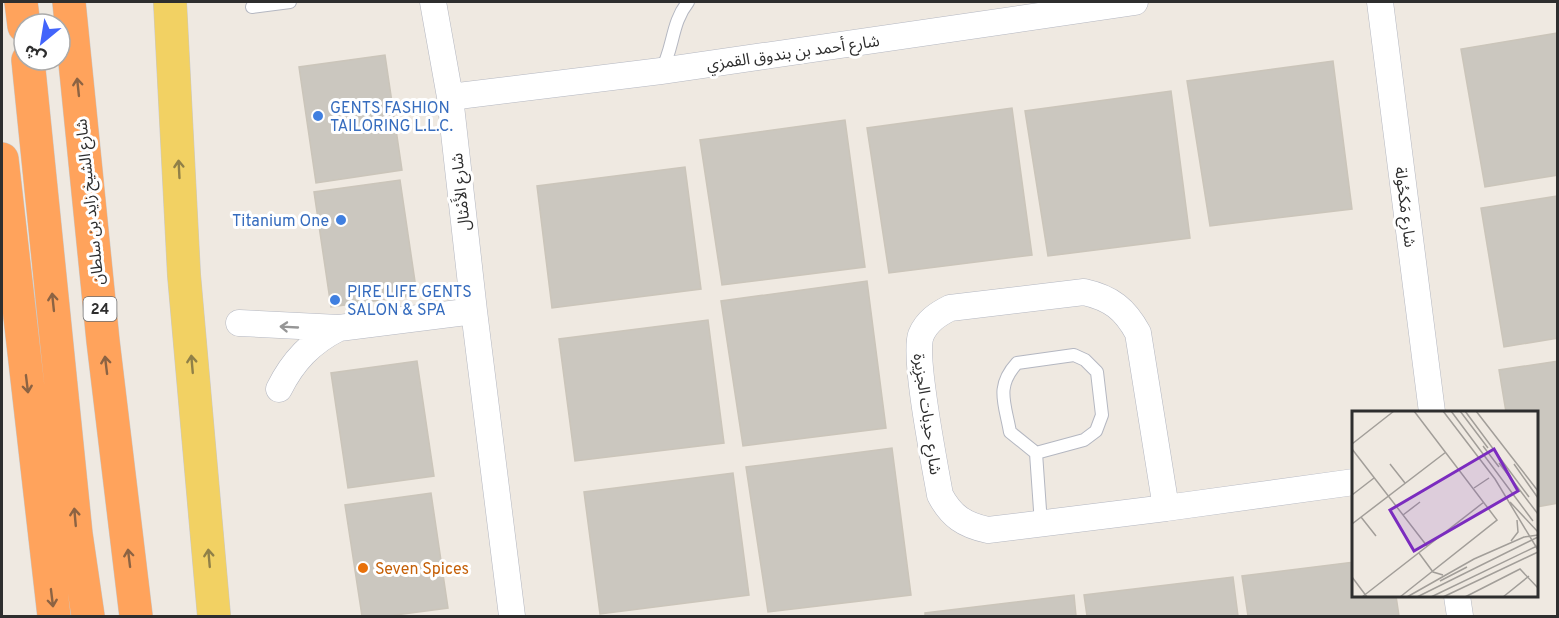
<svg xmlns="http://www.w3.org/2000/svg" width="1559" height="618" viewBox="0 0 1559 618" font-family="Overpass,'Noto Sans Arabic',sans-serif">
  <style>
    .building { fill: #cbc7bf; stroke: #cbc5ba; stroke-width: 1.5 }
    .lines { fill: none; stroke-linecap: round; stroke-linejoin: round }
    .lane-casing { stroke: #b4b7c1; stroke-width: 14 }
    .street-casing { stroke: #b4b7c1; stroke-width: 27 }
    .primary-casing { stroke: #c9c9c9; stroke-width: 34 }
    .highway-casing { stroke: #c9c9c9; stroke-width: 34 }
    .lane { stroke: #fff; stroke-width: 12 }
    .street { stroke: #fff; stroke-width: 26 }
    .primary { stroke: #f2d163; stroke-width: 33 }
    .highway { stroke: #ffa35c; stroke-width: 33 }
    .oneway { stroke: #8c6343 }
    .oneway2 { stroke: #908048 }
    .oneway3 { stroke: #969696 }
    .shop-dot { fill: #3f7fe0; stroke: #fff; stroke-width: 2 }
    .food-dot { fill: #e8710a; stroke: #fff; stroke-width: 2 }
    .labels { text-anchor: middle; stroke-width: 6; stroke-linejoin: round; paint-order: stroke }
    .shield { fill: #fff; stroke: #6d6d6d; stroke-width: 1.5 }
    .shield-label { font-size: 15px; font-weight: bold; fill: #2e2e2e }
    .street-label { font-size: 16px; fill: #2e2e2e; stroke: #fff }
    .shop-label { font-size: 16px; fill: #366cbe; stroke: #fff; text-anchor: start }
    .food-label { font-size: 16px; fill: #c56008; stroke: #fff; text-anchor: start }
    .inset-road { fill: none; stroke: #a29e99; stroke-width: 1.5 }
    .view { fill: #7b2cbf; fill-opacity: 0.15; stroke: #7b2cbf; stroke-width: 3 }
    .inset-edge { fill: none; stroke: #2e2e2e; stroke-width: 3 }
  </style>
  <rect width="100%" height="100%" fill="#efe9e1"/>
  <path class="building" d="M1558,33V175L1485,187L1461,49Z
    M385,55L402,170L316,183L299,67Z
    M1333,61L1352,209L1210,226L1187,81Z
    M1171,91L1190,238L1048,256L1025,111Z
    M1012,108L1032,255L889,273L867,128Z
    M845,120L865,267L722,285L700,140Z
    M685,167L701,289L552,308L537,186Z
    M400,180L417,295L331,307L314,192Z
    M1558,196V338L1504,347L1481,208Z
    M867,281L886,428L743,446L721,301Z
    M708,320L724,443L575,461L559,339Z
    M417,361L434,476L348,488L331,373Z
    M1558,361V503L1536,507V412H1506L1499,370Z
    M892,448L911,595L768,612L746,467Z
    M733,473L749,595L600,614L584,492Z
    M431,493L448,608L388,616H362L345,505Z
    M1354,562V596H1396L1399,616H1248L1242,576Z
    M1233,577L1238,616H1087L1084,595Z
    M1074,595L1076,616H925V613Z"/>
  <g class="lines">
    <g class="lane-casing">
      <path id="lane" d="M252,7L290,2
        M661,71C674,48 671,23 688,2
        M1036,453L1084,440L1096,431L1102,415L1097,372L1085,360L1074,355L1017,363C995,387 1005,403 1010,432L1036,453L1041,524"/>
    </g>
    <g class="street-casing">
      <path id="street" d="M433,2L450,97L474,311L512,616
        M1380,2L1432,412
        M450,97L661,71L1135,2
        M1084,292C1111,298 1125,309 1138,333L1166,508L988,530C964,525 951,516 940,495C935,466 913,356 921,335C927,321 938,314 950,308Z
        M239,323L339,328L474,311
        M279,389C293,361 311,342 339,328
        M1166,508L1354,482
        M1457,596L1460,616"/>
    </g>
    <g class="primary-casing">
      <path id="primary" d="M170,2L184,275L214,616"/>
    </g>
    <g class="highway-casing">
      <path id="highway" d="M21,2L24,26
        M69,2L103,341L136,616
        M28,60L76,534L88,616
        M2,159L54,616"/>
    </g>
    <use href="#lane" class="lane"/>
    <use href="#street" class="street"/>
    <use href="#primary" class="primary"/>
    <use href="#highway" class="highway"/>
  </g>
  <defs><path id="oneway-shaft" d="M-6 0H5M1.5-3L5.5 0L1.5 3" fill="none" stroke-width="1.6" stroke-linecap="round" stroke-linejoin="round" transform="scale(1.5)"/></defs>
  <g class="oneway">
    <use href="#oneway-shaft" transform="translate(78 87) rotate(-96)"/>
    <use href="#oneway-shaft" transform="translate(53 302) rotate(-96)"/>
    <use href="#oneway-shaft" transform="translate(106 365) rotate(-97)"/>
    <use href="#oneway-shaft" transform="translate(27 384) rotate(83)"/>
    <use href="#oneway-shaft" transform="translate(75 517) rotate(-95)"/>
    <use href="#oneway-shaft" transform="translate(129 558) rotate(-97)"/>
    <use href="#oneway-shaft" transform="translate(52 598) rotate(83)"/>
  </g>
  <g class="oneway2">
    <use href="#oneway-shaft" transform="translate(179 169) rotate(-93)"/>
    <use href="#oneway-shaft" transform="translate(192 364) rotate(-95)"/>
    <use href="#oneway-shaft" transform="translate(209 558) rotate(-95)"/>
  </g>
  <use class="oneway3" href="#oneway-shaft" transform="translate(289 327) rotate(-177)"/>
  <g class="shop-dot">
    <circle cx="318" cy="116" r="6"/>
    <circle cx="341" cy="220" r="6"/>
    <circle cx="335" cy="300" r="6"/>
  </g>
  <circle class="food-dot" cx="363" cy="568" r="6"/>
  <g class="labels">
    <rect class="shield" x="83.5" y="297" width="33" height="24" rx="4.5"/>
    <g class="shield-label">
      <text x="100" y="314">24</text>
    </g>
    <g class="street-label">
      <text transform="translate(793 52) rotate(-8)" y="6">شارع أحمد بن بندوق القمزي</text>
      <text transform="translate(460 192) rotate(-96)" y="6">شارع الأَمْثال</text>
      <text transform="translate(89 202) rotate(-96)" y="6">شارع الشيخ زايد بن سلطان</text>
      <text transform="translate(1406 207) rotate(83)" y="6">شارع مَكحُولة</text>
      <text transform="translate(928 414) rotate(82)" y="6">شارع حدِبات الجزِيرة</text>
    </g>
    <g class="shop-label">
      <text x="330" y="113">GENTS FASHION<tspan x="330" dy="18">TAILORING L.L.C.</tspan></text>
      <text x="329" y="226" text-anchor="end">Titanium One</text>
      <text x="347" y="297">PIRE LIFE GENTS<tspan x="347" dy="18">SALON &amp; SPA</tspan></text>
    </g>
    <g class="food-label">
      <text x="375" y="574">Seven Spices</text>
    </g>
  </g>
  <g transform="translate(1352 411)">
    <rect width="186" height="186" fill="#efe9e1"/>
    <path class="inset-road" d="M91,0L143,68L186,139M99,0L181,110M108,0L136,37M113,0L177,86M124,0L186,80M0,33L42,0M131,35L147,56M0,38L75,135M147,52L186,103M38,53L53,72M162,53L186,87M122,77L137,67M0,84L22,67M158,91L186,121M51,104L68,91M9,106L24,125M0,113L94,41M159,130L166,121L165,109M67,142L81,161L91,164M0,166L15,186M88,170L115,156M10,186L132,91M48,186L145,109L62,0M55,186L122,148L172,126L186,124M65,186L186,126M79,186L185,135M91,186L186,141M113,186L168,158L186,177M151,186L177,165"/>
    <path class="view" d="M142,38L166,80L62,140L38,99Z"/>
    <rect width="186" height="186" class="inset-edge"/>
  </g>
  <rect width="1559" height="618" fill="none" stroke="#2e2e2e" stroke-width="6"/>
  <g transform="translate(42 42) rotate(210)"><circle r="28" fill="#ffffff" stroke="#ababab" stroke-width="1.5"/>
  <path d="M0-4.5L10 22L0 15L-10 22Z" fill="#4264fb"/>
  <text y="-9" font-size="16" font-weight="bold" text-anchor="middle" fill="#2e2e2e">ش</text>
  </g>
</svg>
